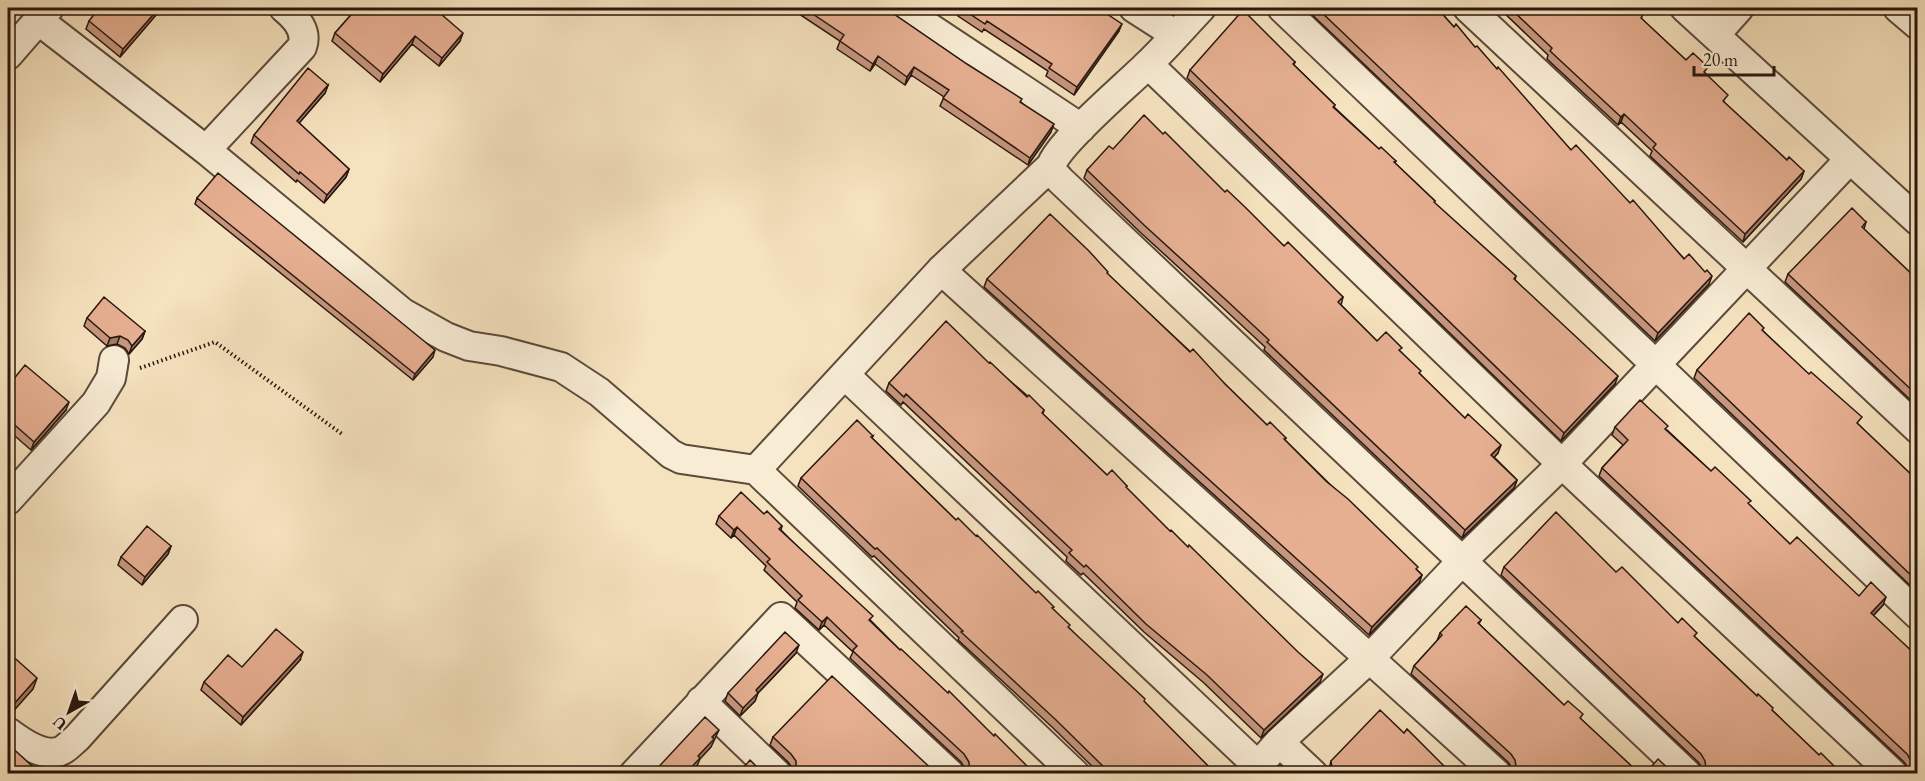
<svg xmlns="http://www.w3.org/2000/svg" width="1925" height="781" viewBox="0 0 1925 781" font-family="'EB Garamond',serif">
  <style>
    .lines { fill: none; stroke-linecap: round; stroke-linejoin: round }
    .street-casing { stroke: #5c4a3b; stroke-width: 32 }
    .path { stroke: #29170f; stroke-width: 4; stroke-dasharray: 1.5 3; stroke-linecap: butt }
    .street { stroke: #f8ecd5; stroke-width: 28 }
    .wall { fill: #c6967e; stroke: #29170f; stroke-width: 1.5 }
    .shaded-wall { fill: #a17a66; stroke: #29170f; stroke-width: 1.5 }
    .building { fill: #e6af92; stroke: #29170f; stroke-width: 1.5 }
  </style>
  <rect width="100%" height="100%" fill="#f5e2be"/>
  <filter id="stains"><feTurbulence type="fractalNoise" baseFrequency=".00333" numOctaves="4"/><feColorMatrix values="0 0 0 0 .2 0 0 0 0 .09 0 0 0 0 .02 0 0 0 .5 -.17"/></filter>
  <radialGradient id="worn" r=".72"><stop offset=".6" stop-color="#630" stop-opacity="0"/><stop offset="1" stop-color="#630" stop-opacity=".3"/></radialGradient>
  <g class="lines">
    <g class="street-casing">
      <path id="street" d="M900,8L1081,128
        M1134,8L1176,35
        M1282,8L1918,615
        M1468,8L1918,429
        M1685,8L1918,221
        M1898,8L1918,25
        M38,20L206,150L403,313L446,337L469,346L501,351L561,367L599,392L671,454L681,459L756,470
        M1715,35L1739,8
        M8,55L49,8
        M1148,64L1562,464L1893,774
        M206,150L302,47C308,31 295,17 284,8
        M1051,166L1052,171L1060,180L1687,774
        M941,270L1497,774
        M845,375L1257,765
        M8,500L96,403L111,378L114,360
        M701,701L777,774
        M8,732C20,741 40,756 57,752C64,751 71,743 77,738L183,620
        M1279,742L1313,774
        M634,774L781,617L950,774
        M1075,774L756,470L941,270L1051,166C1058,143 1127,85 1147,65C1166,47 1183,27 1201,8
        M1251,774L1279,742L1369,659L1463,560L1562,464L1850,159"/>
    </g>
    <path class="path" d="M140,368L215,342L342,434"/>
    <use href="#street" class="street"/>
  </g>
  <path class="wall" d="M162,8L120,57L86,29L89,21Z
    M357,8L460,41L439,66L412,44L380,82L332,41L335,33Z
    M790,8H885L1021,102L1051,132L1028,165L940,106L944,97L911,75L905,85L875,64L870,71L837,49L840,41Z
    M950,8H1098L1119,31L1074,95L1046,76L1048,71L984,29L982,32L958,16L959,13Z
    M1305,8H1437L1454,27L1497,69L1571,150L1630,203L1709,284L1655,341Z
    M1499,8H1635L1642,19L1686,60L1705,73L1725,103L1787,160L1804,171L1801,179L1743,242L1650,156L1652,151L1621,122L1618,125L1547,59L1548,55Z
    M1295,62L1294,65L1335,105L1334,107L1379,149L1396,161L1395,163L1435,201L1434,203L1516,276L1515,280L1615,384L1561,441L1187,78L1190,70Z
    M328,85L325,93L299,123L349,169L346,177L324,203L297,180L296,182L251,143L254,135Z
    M1113,149L1225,192L1284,246L1343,297L1341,305L1377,341L1400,351L1420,374L1498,453L1494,457L1517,480L1514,488L1462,538L1264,350L1265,347L1222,307L1141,233L1084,178L1087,170Z
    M197,198L433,357L413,380L195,204Z
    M1866,222L1864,229L1917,279V406L1785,282L1788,274Z
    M1107,274L1225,384L1267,425L1286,438L1285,440L1422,575L1419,583L1369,635L984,287L987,279Z
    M87,318L145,331L142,339L129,354L125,348L117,344L107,346L84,326Z
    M1763,331L1859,425L1917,480V592L1694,378L1697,370Z
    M989,363L1044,410L1043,414L1107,475L1127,486L1126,488L1320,682L1261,738L1204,683L1144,632L1083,573L1081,575L1066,561L1067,557L903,402L901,405L886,391L889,383Z
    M8,386L66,410L31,450L8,430Z
    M1615,427L1667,430L1711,471L1749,505L1790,544L1859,596L1883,605L1873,616L1917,656V774H1909V769L1904,762L1599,476L1602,468L1623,445L1612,435Z
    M873,436L872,438L956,520L1053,609L1069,628L1216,774H1100L1052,727L958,640L959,638L874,556L872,557L798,486L801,478Z
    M764,514L782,526L781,530L900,650L1035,774H966V770L961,762L852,660L850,658L853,652L824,625L819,630L795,608L797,602L764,570L766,566L734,535L731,538L716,524L719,516Z
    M171,546L168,554L142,585L118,565L121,557Z
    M1504,567L1616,572L1695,637L1819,755L1842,774H1703V769L1698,762L1501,575Z
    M1481,620L1479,624L1564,705L1581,719L1640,774H1513L1512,768L1508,762L1411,674L1414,666L1437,641L1440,633Z
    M796,653L758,693L755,701L740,716L725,701L728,693Z
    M300,660L241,725L201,690L204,682L242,667Z
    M1404,733L1452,774H1329V769L1331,761Z
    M773,737L937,774H793V769L788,762L770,745Z"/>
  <path class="shaded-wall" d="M159,8H162L120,57L123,49Z
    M1122,24L1119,31L1074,95L1077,87Z
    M463,33L460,41L439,66L442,58Z
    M415,36L412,44L380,82L383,74Z
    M878,56L875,64L870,71L873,64Z
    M914,67L911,75L905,85L907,77Z
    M328,85L325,93L294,129L297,121Z
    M1624,114L1621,122L1618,125L1621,117Z
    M1054,124L1051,132L1028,165L1030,158Z
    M349,169L346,177L324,203L327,195Z
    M1804,171L1801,179L1743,242L1745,234Z
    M1712,276L1709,284L1655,341L1658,333Z
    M145,331L142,339L129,354L132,346Z
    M120,336L117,344L107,346L110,338Z
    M435,350L433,357L413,380L415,374Z
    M1618,376L1615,384L1561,441L1564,433Z
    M69,402L66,410L31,450L34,442Z
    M1501,445L1498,453L1489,463L1491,455Z
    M1517,480L1514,488L1462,538L1465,530Z
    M737,527L734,535L731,538L734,530Z
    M171,546L168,554L142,585L145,577Z
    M1422,575L1419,583L1369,635L1372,627Z
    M1886,597L1883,605L1868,621L1871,613Z
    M827,617L824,625L819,630L822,622Z
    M799,645L796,653L758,693L755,701L740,716L743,708L756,690Z
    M303,652L300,660L241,725L243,717Z
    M1323,674L1320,682L1261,738L1264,730Z
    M37,678L33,689L9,716H8V706Z
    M719,730L711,747L700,759L697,766L690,774H685L712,737Z"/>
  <path class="building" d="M99,8H159L123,49L89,21Z
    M357,8H434L463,33L442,58L415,36L383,74L335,33Z
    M804,8H885L967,64L1022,99L1020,102L1054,124L1030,158L943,98L949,90L914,67L907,77L878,56L873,64L840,41L844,35Z
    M961,8H1098L1122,24L1077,87L1049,68L1052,64L987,21L985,24Z
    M1317,8H1437L1454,27L1456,24L1475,47L1477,46L1497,69L1498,67L1571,150L1576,145L1630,203L1633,200L1684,259L1689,254L1705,272L1707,270L1712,276L1658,333Z
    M1510,8H1635L1643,15L1641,18L1686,60L1693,53L1708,67L1704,72L1728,95L1723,101L1787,160L1789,157L1804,171L1745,234L1653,148L1656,144L1624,114L1621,117L1550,51L1552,48Z
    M1243,10L1295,62L1293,64L1335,105L1333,107L1379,149L1381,147L1396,161L1394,162L1435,201L1434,202L1516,276L1514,279L1618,376L1564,433L1190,70Z
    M308,68L328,85L297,121L349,169L327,195L300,172L299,174L254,135Z
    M1144,115L1163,134L1165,132L1225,192L1227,190L1245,207L1284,246L1288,242L1343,297L1338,302L1377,341L1386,332L1402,348L1399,350L1421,371L1419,373L1465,418L1468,414L1501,445L1491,455L1517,480L1465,530L1267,342L1269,340L1225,299L1144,225L1087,170L1109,146L1113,149Z
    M218,173L435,350L415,374L197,198Z
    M1852,208L1866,222L1862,227L1917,279V395L1788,274Z
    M1050,214L1089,251L1108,272L1107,273L1190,352L1193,349L1225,384L1267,425L1270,422L1286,438L1284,439L1327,482L1348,499L1418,567L1416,569L1422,575L1372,627L987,279Z
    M104,297L145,331L132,346L128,340L120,336L110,338L87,318Z
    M1749,313L1764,328L1762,330L1809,374L1811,372L1862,417L1857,423L1917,480V581L1697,370Z
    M946,321L989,363L990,362L1027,397L1029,395L1044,410L1042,413L1107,475L1112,470L1127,486L1126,487L1170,531L1171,530L1188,547L1189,545L1298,652L1323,674L1264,730L1207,675L1146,624L1086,565L1084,567L1069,553L1072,550L906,394L904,397L889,383Z
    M25,365L69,402L34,442L8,419V386Z
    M1640,400L1668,426L1665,429L1711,471L1715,467L1751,501L1748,503L1790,544L1797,537L1859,596L1871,582L1886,597L1871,613L1917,656V771L1912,766L1911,761L1907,754L1602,468L1628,440L1615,427Z
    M857,420L873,436L871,437L956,520L958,518L976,536L977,535L1036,593L1038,591L1054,607L1052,608L1070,625L1068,627L1145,699L1144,701L1216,774H1111L1055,719L961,632L963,631L877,548L875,549L801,478Z
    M741,492L764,514L767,511L782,526L779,529L873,616L869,620L900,650L901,649L948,693L949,691L994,736L995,734L1035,774H967L969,770V762L964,754L854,652L853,650L857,646L827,617L822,622L798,600L802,596L767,562L770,559L737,527L734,530L719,516Z
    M1556,512L1616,572L1622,567L1678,623L1682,618L1697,633L1694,636L1757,696L1758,694L1773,708L1772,710L1819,755L1821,753L1842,774H1704L1706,769L1705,761L1701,754L1504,567Z
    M147,526L171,546L145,577L121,557Z
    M1466,606L1481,620L1478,623L1519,662L1564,705L1568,701L1583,714L1580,718L1640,774H1519L1517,772L1515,760L1511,754L1414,666L1442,635L1440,633Z
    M276,629L303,652L243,717L204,682L228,655L242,667Z
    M785,632L799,645L756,690L758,693L743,708L728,693Z
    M8,652L37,678L13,705L8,706Z
    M832,676L937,774H794L796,769V761L791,754L773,737Z
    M1380,710L1404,733L1407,729L1452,774H1339L1332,767L1331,761Z
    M705,717L719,730L712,737L714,739L698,756L700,758L685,774L682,771L680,774H652Z
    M8,744L41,774H8Z
    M1658,759L1674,774H1645Z
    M750,760L764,774H738Z"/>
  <rect width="1925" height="781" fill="none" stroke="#f5e2be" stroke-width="30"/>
  <rect x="9" y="9" width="1907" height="763" fill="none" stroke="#29170f" stroke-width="3"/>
  <rect x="15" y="15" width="1895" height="751" fill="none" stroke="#29170f" stroke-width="1.5"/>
  <g transform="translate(69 712) rotate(220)" stroke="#f8ecd5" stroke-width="4.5" paint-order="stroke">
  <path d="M0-4.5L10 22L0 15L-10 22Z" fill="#29170f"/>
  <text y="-9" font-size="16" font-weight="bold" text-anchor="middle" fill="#29170f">U</text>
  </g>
  <path d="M1694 66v9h80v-9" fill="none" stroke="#29170f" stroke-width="3"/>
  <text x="1703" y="66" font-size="18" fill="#29170f" stroke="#f8ecd5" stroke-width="4.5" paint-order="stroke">20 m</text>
  <rect width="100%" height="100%" filter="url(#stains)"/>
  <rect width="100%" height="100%" fill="url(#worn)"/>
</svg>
